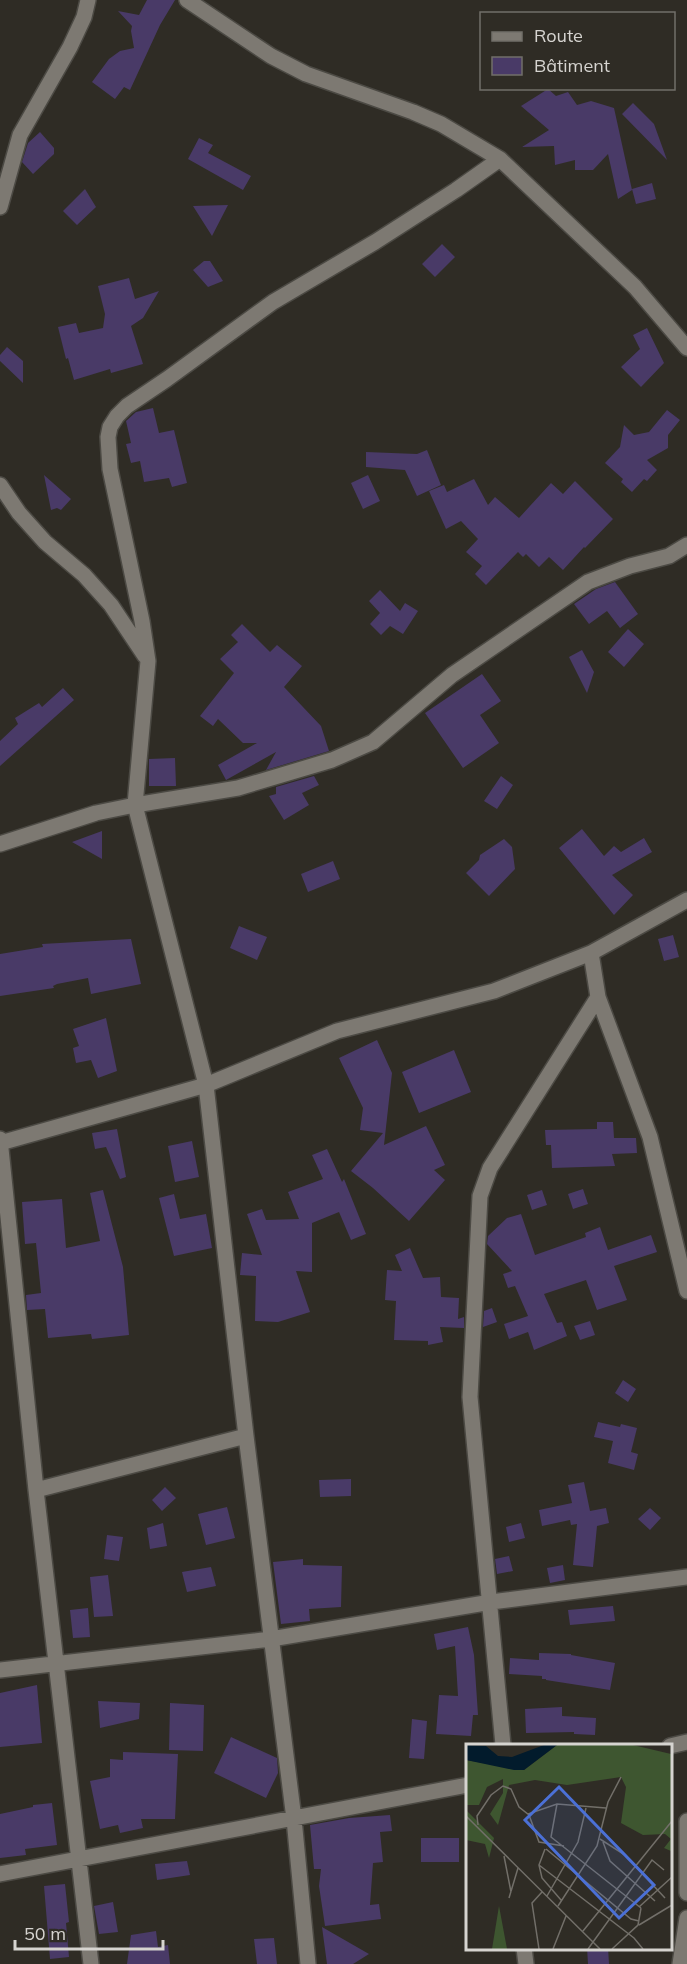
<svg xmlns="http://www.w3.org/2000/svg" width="687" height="1964" viewBox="0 0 687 1964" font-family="Mulish,sans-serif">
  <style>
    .building { fill: #493a67 }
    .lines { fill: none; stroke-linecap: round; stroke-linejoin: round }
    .minor-casing { stroke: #4c4a44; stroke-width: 18 }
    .minor { stroke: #7d7972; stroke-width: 15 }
    .inset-road { fill: none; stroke: #726f69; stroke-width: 1.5 }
    .view { fill: #4b70d6; fill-opacity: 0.15; stroke: #4b70d6; stroke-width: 3 }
    .inset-edge { fill: none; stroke: #d6d4d0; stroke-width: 3 }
  </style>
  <rect width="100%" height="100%" fill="#2f2c25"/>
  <path class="building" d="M147,0H175L160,25L130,90L124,87L115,99L92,82L109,59L120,51L134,48L131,31L132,26L118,11L139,15Z
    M548,89L556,96L568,92L577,105L591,101L614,108L632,190L618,199L608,154L593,170H575V160L555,165L554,146L522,147L549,130L521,106Z
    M633,103L654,124L667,160L622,114Z
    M40,132L54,148V154L33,174L22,162L28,143Z
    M199,138L213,145L208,153L251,176L243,190L188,159Z
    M652,183L656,199L636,204L632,189Z
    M85,189L96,207L77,225L63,211Z
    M228,205L212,236L193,206Z
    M442,244L455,257L435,277L422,264Z
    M204,261H210L223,281L208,287L193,270Z
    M129,278L135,299L159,291L143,318L131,326L143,364L111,373L110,369L74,380L68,358L66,359L58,327L76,323L79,333L103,328L105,314L98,286Z
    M647,328L664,363L641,387L621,367L640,349L633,335Z
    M7,347L23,361V383L0,361V355Z
    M153,408L159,433L174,430L187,483L172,487L169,478L144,482L140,461L131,463L126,444L131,443L126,421L136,412Z
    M667,410L680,420L668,435V448L647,460L657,470L647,481L644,479L632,492L621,482L623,479L605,463L620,447L624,425L634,435L649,432Z
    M427,450L441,485L417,496L405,470L366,467V452L417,454Z
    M44,475L71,499L61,510L57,508L51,510Z
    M368,475L380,501L363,509L351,483Z
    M474,479L488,505L495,497L519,518L551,483L563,494L575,481L613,519L585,548L584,547L563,570L549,557L539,567L526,554L523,557L518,552L486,585L475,574L482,566L466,552L478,539L461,521L446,529L429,491L444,485L447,492Z
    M615,582L638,614L620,628L607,611L589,624L574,604L596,589Z
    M380,590L400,611L405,603L418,611L403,634L390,626L381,635L370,624L380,613L369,601Z
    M242,624L270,652L277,645L302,666L284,687L321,726L329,751L266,770L276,752L226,780L218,765L257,743H243L218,719L213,726L200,716L234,673L220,659L238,642L231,635Z
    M628,629L644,644L624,667L608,652Z
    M582,650L594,672L587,693L569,657Z
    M482,674L501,701L480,715L499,743L463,768L425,713Z
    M63,688L74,700L0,766V741L18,724L15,718L39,703L42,707Z
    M175,758L176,786H149V759Z
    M314,776L319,785L302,793L309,805L284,820L269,796L276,794V787Z
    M501,776L513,785L497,809L484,801Z
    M582,829L604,856L614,846L621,852L644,838L652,852L612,875L633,895L614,915L559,848Z
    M102,831V859L72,842Z
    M504,839L512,847L515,869L489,896L466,873L479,860L480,855Z
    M333,861L340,879L308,892L301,874Z
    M239,926L267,937L257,960L230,948Z
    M673,935L679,957L664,961L658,939Z
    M131,939L141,984L91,994L88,978L57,984L53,986L54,988L0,996V954L43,947L42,944Z
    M106,1018L117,1071L98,1078L91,1060L76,1063L73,1048L79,1046L73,1029Z
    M377,1040L392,1073L384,1145L426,1126L445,1165L434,1170L445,1180L409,1221L373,1188L351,1171L383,1133L360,1130L363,1108L339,1058Z
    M454,1050L471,1092L419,1113L402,1072Z
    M597,1122H613L614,1138H636L637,1153L612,1154L615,1166L552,1168L551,1145H546L545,1130L597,1129Z
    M117,1129L126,1177L120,1179L106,1147L95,1149L92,1133Z
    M192,1141L199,1177L175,1182L168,1146Z
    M327,1149L342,1182L344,1179L366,1234L351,1240L339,1212L312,1223V1272L296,1271L310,1312L278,1322L255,1321L256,1276L240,1275L242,1253L262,1255L247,1214L262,1209L266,1220L299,1219L288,1192L323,1179L312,1155Z
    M583,1189L588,1204L573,1209L568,1194Z
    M103,1190L123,1267L129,1335L92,1339L91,1334L48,1338L45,1309L27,1310L26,1295L41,1293L36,1243L25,1244L22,1202L62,1199L66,1248L100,1241L90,1193Z
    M542,1190L547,1205L532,1210L527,1195Z
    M174,1194L180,1219L206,1214L212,1248L174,1256L159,1198Z
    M521,1214L535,1255L586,1237L585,1233L600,1227L608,1250L651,1235L657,1252L614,1266L627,1300L597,1310L586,1280L544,1294L557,1323L562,1322L567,1336L534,1350L528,1332L509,1339L504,1324L528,1316L515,1286L508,1288L503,1274L512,1271L487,1244L488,1236L507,1218Z
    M410,1248L423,1278L440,1277L441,1297L459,1298L458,1319L464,1317V1328L440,1327L443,1342L428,1345V1341L394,1340L396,1301L385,1300L387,1270L402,1271L395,1255Z
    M492,1308L497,1322L483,1327L484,1311Z
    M590,1321L595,1335L580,1340L574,1326Z
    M623,1380L636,1389L628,1402L615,1393Z
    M598,1422L620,1427L621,1424L637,1428L631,1452L638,1454L634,1470L608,1463L613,1441L594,1437Z
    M351,1479V1496L320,1497L319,1480Z
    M584,1482L590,1511L606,1508L609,1523L597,1526L593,1567L573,1565L577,1524L571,1525L570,1520L542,1526L539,1510L572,1503L568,1485Z
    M165,1487L176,1498L162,1511L152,1500Z
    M227,1507L235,1538L206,1545L198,1514Z
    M650,1508L661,1518L650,1530L638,1519Z
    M163,1523L167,1546L150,1549L147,1528Z
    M521,1523L525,1538L509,1542L506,1527Z
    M107,1535L123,1537L119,1561L104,1559Z
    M509,1556L513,1571L497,1574L495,1559Z
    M303,1559V1565L342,1566L341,1607L309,1609L310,1621L281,1624L273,1562Z
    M563,1565L565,1580L550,1583L547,1568Z
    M211,1567L216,1586L187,1592L182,1572Z
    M108,1575L113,1616L94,1617L90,1577Z
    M613,1606L615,1621L570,1625L568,1610Z
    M88,1608L90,1637L73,1638L70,1610Z
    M468,1627L474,1655L478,1715H473L471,1736L436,1734L439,1695L458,1696L455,1646L437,1650L434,1634Z
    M539,1653L571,1654V1655L615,1663L610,1690L546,1680V1679H542V1676L509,1674L510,1658L539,1660Z
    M37,1685L42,1743L0,1747V1693Z
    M98,1701L140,1703L139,1719L100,1728Z
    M170,1703L204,1705L203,1751L169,1750Z
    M562,1707V1716L596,1718L595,1735L574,1734V1732L526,1733L525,1709Z
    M412,1719L427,1721L424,1759L409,1758Z
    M231,1737L277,1758L278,1773L266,1798L214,1773Z
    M123,1752L178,1754L175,1819H141L143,1828L120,1833L118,1825L100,1829L90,1781L110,1777V1759L123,1760Z
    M52,1803L57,1845L25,1849L26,1855L0,1858V1814L33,1807V1805Z
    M390,1815L392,1831L380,1832L383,1862L373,1863L370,1905L379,1904L381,1919L325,1926L319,1886L321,1869H314L310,1825L349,1818Z
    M421,1838H459V1862H421Z
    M187,1861L190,1875L157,1880L155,1864Z
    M65,1884L69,1922L66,1923L69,1957L50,1959L44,1886Z
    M113,1902L118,1932L99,1934L94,1906Z
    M322,1927L369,1954L353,1964H327Z
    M156,1931L158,1947L168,1945L170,1964H127L131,1935Z
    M274,1938L277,1964H257L254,1939Z
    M587,1947H608L609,1964H588Z"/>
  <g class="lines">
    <g class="minor-casing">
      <path id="minor" d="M187,0L271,56L306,74L413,112L441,124L500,159L635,287L687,348
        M0,207L20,135L70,47L84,17L88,0
        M0,485L19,513L45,542L84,575L111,605L145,656
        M0,844L96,813L135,805L238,788L332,760L373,742L452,675L588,582L630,566L669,556L687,545
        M591,953L598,997L650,1137L687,1291
        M0,1139L36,1490L91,1964
        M0,1143L206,1085L337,1031L494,991L591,953L687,900
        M36,1490L246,1436
        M0,1670L271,1639L491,1602L687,1577
        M503,1745L470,1397L480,1196L490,1168L598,997
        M670,1746L687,1742
        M687,1821V1893
        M0,1874L468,1785
        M524,1948L526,1964
        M308,1964L294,1819L246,1436L206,1085L135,805L148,661L142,621L110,469L108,437L110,427L117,416L127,406L167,379L273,302L375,242L456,190L500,159
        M680,1964L687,1918"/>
    </g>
    <use href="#minor" class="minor"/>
  </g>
  <g transform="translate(466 1744)">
    <rect width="206" height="206" fill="#2f2c25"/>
    <path d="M91,1H167L205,10V107L198,104L205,95L199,90L177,91L155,79L160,43L155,33L101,41L69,36L43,41L32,81L24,70L37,49V35L21,43L13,61H0V16L58,26ZM0,66L28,94L23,114L19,100L0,96ZM33,162L41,205H26Z" fill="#3e5630"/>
    <path d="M0,1L20,2L32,12L46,13L78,1H91L58,26H48L0,16Z" fill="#021b2c"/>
    <path class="inset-road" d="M91,60L85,93L175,164M62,70L91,60L140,64M0,72L134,205M12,81L11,72L25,51L37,42L45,45L53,63L63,71L73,98L98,102M134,95L159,111L199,154M137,98L144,117L189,157M79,105L73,121L76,134L95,156M80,105L165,175L173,177M38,112L45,148M73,121L168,194L177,205M81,152L112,98L120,64M43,154L52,124M92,162L131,102L142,58L155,33M173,163L206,133M173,181L206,161M117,187L206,77M73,205L66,159L76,148M87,205L100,172M122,205L186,116L198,126M146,205L172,181L175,164"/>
    <path class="view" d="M93,43L188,141L153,174L59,76Z"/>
    <rect width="206" height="206" class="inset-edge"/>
  </g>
  <rect x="480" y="12" width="195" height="78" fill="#2f2c25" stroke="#726f69" stroke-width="1.5"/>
  <rect x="492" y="32" width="30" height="9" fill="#7d7972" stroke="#726f69" stroke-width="1.5"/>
  <text x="534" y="42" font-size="18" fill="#d6d4d0">Route</text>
  <rect x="492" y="57" width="30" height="18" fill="#493a67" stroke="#726f69" stroke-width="1.5"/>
  <text x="534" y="72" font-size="18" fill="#d6d4d0">Bâtiment</text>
  <path d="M15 1940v9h148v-9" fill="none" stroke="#d6d4d0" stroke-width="3"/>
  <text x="24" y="1940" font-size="18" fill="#d6d4d0" stroke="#2f2c25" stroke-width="4.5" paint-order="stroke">50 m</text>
</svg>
